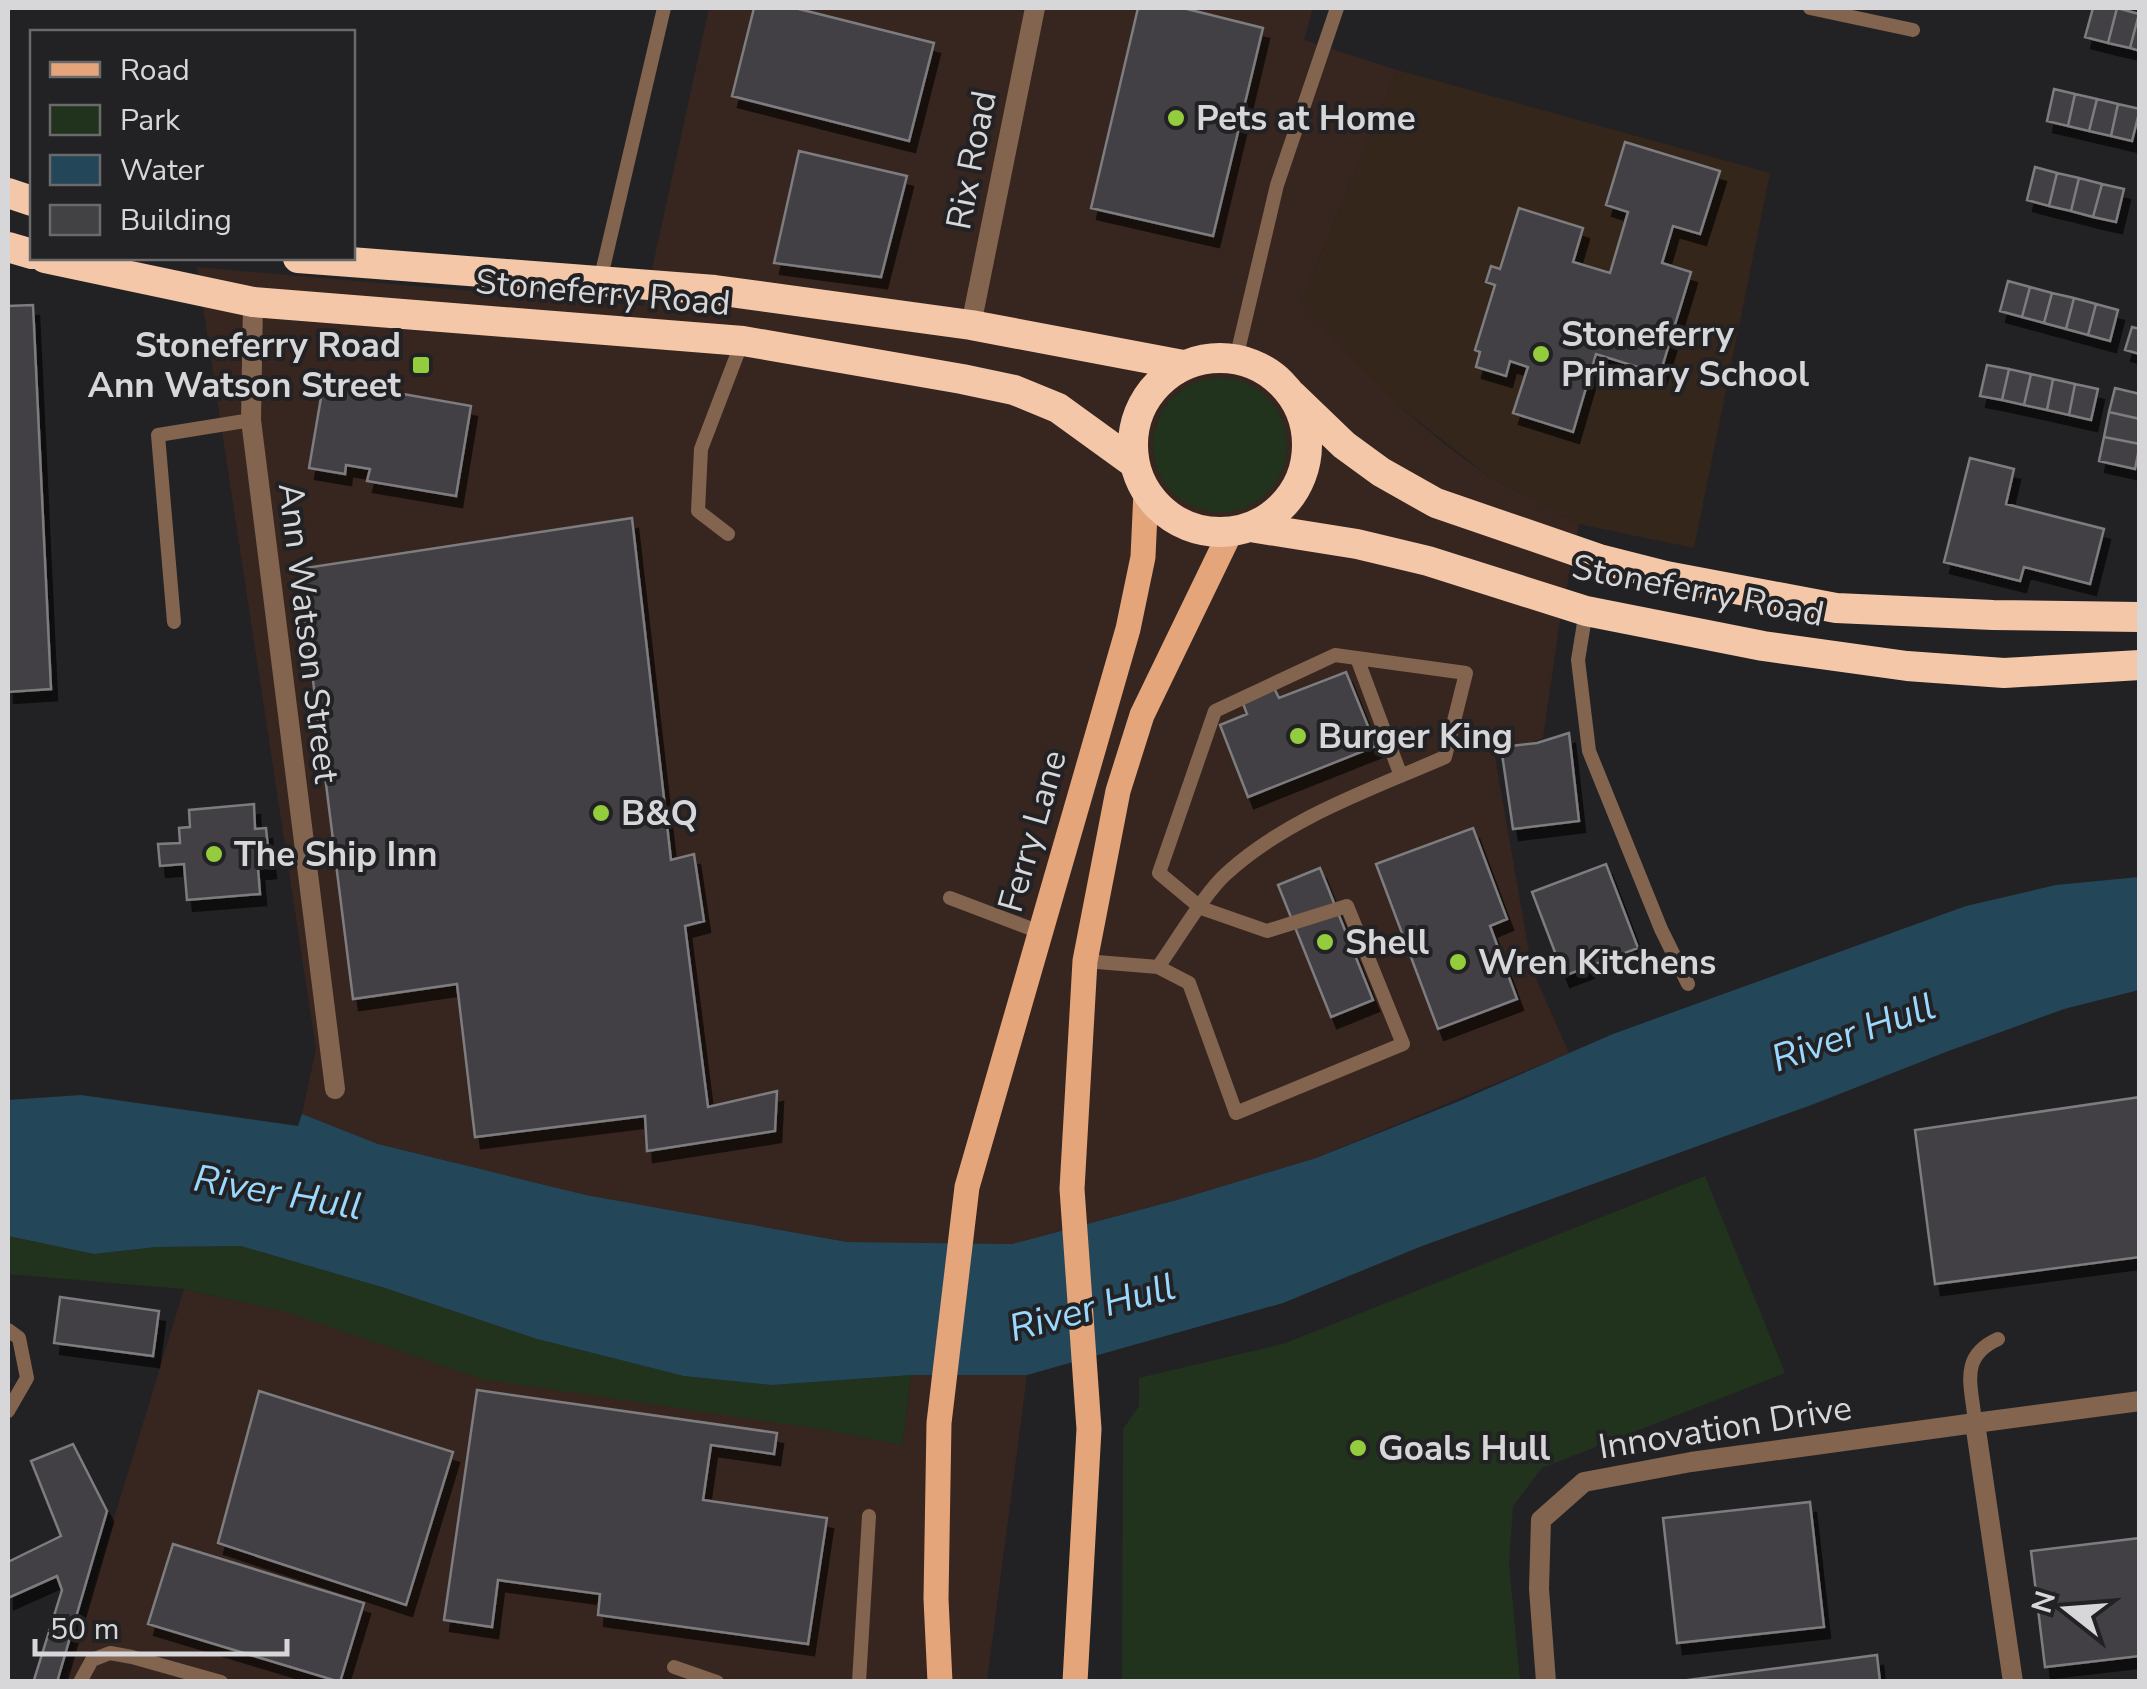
<svg xmlns="http://www.w3.org/2000/svg" width="2147" height="1689" viewBox="0 0 2147 1689" font-family="'Nunito Sans',sans-serif">
  <style>
    .commercial { fill: #37251f; fill-rule: evenodd }
    .education { fill: #35261b }
    .green { fill: #21331c }
    .water { fill: #244659 }
    .building { fill: #424144; stroke: #7d7c7f; stroke-width: 2.5; filter: url(#shadow) }
    .lines { fill: none; stroke-linecap: round; stroke-linejoin: round }
    .lane { stroke: #82644f; stroke-width: 14 }
    .street { stroke: #82644f; stroke-width: 20 }
    .primary { stroke: #e4a57a; stroke-width: 25 }
    .highway { stroke: #f5c7a9; stroke-width: 30 }
    .poi-dot { fill: #93cc3d; stroke: #222225; stroke-width: 4 }
    .labels { text-anchor: middle; stroke-width: 8; stroke-linejoin: round; paint-order: stroke }
    .poi-label { font-size: 35px; font-weight: bold; fill: #d7d6d8; stroke: #222225; text-anchor: start }
    .street-label { font-size: 35px; fill: #d7d6d8; stroke: #222225 }
    .water-label { font-size: 38px; font-style: italic; fill: #9ad8fd; stroke: #222225 }
  </style>
  <defs>
    <filter id="shadow"><feDropShadow dx="6" dy="11" stdDeviation="0" flood-color="#0009"/></filter>
  </defs>
  <rect width="100%" height="100%" fill="#222225"/>
  <path class="commercial" d="M709,8H1313L1304,40L1397,70L1301,303L1398,405L1447,446L1491,478L1579,524L1559,627L1543,738L1495,757L1532,969L1569,1053L1316,1158L1177,1200L1012,1244L847,1242L586,1195L378,1144L302,1114L316,1049L197,267L644,306ZM1179,391L1270,400L1281,416L1286,435L1287,454L1281,473L1270,489L1256,502L1161,477L1154,460L1153,441L1156,423L1165,406Z
    M184,1289L902,1445L911,1375H1027L987,1681L64,1682Z"/>
  <path class="education" d="M1397,70L1770,173L1694,548L1579,524L1491,478L1398,405L1301,303Z"/>
  <path class="green" d="M1153 445a67 67 0 1 1 134 0a67 67 0 1 1-134 0Z
    M1705,1176L1785,1373L1542,1468L1513,1506L1509,1563L1520,1681H1122L1123,1429L1139,1406V1378L1283,1344Z
    M8,1236L94,1254L156,1247L241,1246L385,1288L537,1339L684,1376L772,1385L911,1375L902,1445L827,1430L481,1379L287,1312L184,1289L8,1274Z"/>
  <path class="water" d="M2139,877V990L2064,1009L1951,1050L1814,1104L1422,1246L1283,1303L1027,1375H911L772,1385L684,1376L537,1339L385,1288L241,1246L156,1247L94,1254L8,1236V1100L81,1095L298,1126L302,1114L378,1144L586,1195L847,1242L1012,1244L1177,1200L1316,1158L1457,1102L1613,1034L1966,906L2056,885Z"/>
  <path class="building" d="M754,8H795L934,43L909,141L732,96Z
    M1138,8H1183L1263,28L1213,236L1091,208Z
    M2093,8H2117L2108,43L2085,37Z
    M2117,8L2139,14L2130,48L2108,43Z
    M2139,14H2140V51L2130,48Z
    M2054,89L2075,94L2068,126L2047,121Z
    M2075,94L2097,99L2089,131L2068,126Z
    M2097,99L2118,104L2111,136L2089,131Z
    M2118,104L2140,109L2132,141L2111,136Z
    M1625,142L1720,171L1700,234L1673,226L1662,263L1691,272L1660,374L1596,354L1573,432L1513,413L1528,367L1510,361L1506,376L1476,367L1480,352L1475,350L1495,285L1486,282L1491,266L1500,269L1519,208L1583,228L1573,262L1610,273L1628,212L1606,205Z
    M799,151L907,176L881,277L774,263Z
    M2035,167L2057,173L2049,206L2027,200Z
    M2057,173L2079,178L2071,211L2049,206Z
    M2079,178L2102,184L2093,217L2071,211Z
    M2102,184L2124,189L2116,222L2093,217Z
    M2008,281L2030,287L2022,317L2000,311Z
    M2030,287L2052,293L2044,323L2022,317Z
    M2052,293L2074,298L2066,329L2044,323Z
    M2074,298L2096,304L2088,335L2066,329Z
    M2096,304L2118,310L2110,341L2088,335Z
    M33,305L51,689L8,692V306Z
    M2132,327L2140,329V354L2125,350Z
    M1987,365L2009,369L2002,400L1980,396Z
    M2009,369L2031,374L2024,405L2002,400Z
    M2031,374L2053,379L2047,410L2024,405Z
    M2053,379L2075,384L2069,415L2047,410Z
    M324,380L471,406L456,496L367,481L370,469L346,465L345,474L309,468Z
    M2075,384L2098,389L2091,420L2069,415Z
    M2115,388L2140,394V419L2109,412Z
    M2109,412L2140,419V444L2104,437Z
    M2104,437L2140,444L2135,469L2099,461Z
    M1970,458L2014,469L2006,504L2104,529L2090,584L2024,567L2020,581L1944,562Z
    M632,518L671,860L694,854L704,921L685,926L708,1107L777,1091L775,1131L647,1151L645,1116L475,1137L457,984L353,999L299,569Z
    M1346,672L1376,746L1248,797L1220,725L1247,714L1242,701L1274,688L1279,698Z
    M1569,733L1579,821L1513,829L1501,747L1537,743Z
    M254,804L255,829L266,828L270,867L258,868L260,894L187,900L184,864L160,866L158,844L180,843L179,828L190,827L189,810Z
    M1473,828L1507,919L1490,926L1517,999L1438,1029L1376,864Z
    M1606,864L1638,948L1564,976L1532,892Z
    M1320,868L1373,1000L1331,1017L1278,885Z
    M2140,1097V1257L1935,1284L1915,1130Z
    M60,1297L159,1311L153,1356L54,1343Z
    M477,1390L777,1433L774,1454L711,1445L703,1500L827,1518L808,1644L598,1615L600,1594L498,1580L492,1627L444,1620Z
    M259,1391L453,1452L406,1605L218,1543Z
    M73,1444L107,1511L57,1682H37L34,1680L62,1590L57,1576L8,1598V1562L61,1536L31,1461Z
    M1810,1502L1824,1627L1677,1643L1663,1518Z
    M2140,1538V1656L2045,1667L2031,1551Z
    M173,1544L364,1603L340,1682L148,1624Z
    M1877,1655L1880,1682H1673Z"/>
  <g class="lines">
    <path class="lane" d="M1810,8L1913,30
      M600,281L664,8
      M1236,359L1277,185L1337,8
      M728,534L698,511L701,449L742,342
      M1586,611L1578,660L1589,751L1661,929L1688,984
      M174,622L158,435L251,420
      M1357,658L1401,776
      M950,898L1040,932
      M1085,961L1158,967C1176,942 1206,891 1227,873C1289,817 1370,790 1445,757L1466,673L1335,655L1215,711L1159,873L1201,908L1267,931L1347,906L1403,1044L1236,1113L1189,983L1158,967
      M8,1330L19,1338L27,1378L8,1411
      M1975,1423C1972,1386 1958,1357 1998,1339
      M674,1667L717,1682
      M80,1682L92,1660L110,1653L132,1657L221,1682
      M859,1682L869,1516"/>
    <path class="street" d="M253,302L251,420L335,1089
      M971,325L1035,8
      M1546,1682L1539,1589L1541,1520L1584,1482L1691,1462L1975,1423
      M2013,1682L1975,1423L2140,1401"/>
    <path class="primary" d="M940,1682L936,1599L939,1423L967,1187L1128,629L1143,557L1146,491
      M1075,1682L1089,1429L1072,1189L1085,961L1118,791L1142,715L1231,531"/>
    <path class="highway" d="M8,193L32,201
      M8,247L32,254
      M45,258L253,302L743,341L962,379L1014,390L1058,408L1134,463
      M298,258L715,290L971,325L1183,365
      M1133 445a87 87 0 1 1 174 0a87 87 0 1 1-174 0Z
      M1292,395L1344,445L1381,472L1436,503L1599,559L1666,576L1836,608L1993,615L2140,617
      M1250,527L1357,544L1428,561L1586,611L1763,646L1907,666L2004,673L2140,665"/>
  </g>
  <g class="poi-dot">
    <circle cx="1176" cy="118" r="10"/>
    <circle cx="1541" cy="354" r="10"/>
    <rect x="411" y="355" width="20" height="20" rx="5"/>
    <circle cx="1298" cy="736" r="10"/>
    <circle cx="601" cy="813" r="10"/>
    <circle cx="214" cy="854" r="10"/>
    <circle cx="1325" cy="942" r="10"/>
    <circle cx="1458" cy="962" r="10"/>
    <circle cx="1358" cy="1448" r="10"/>
  </g>
  <g class="labels">
    <g class="poi-label">
      <text x="1196" y="130">Pets at Home</text>
      <text x="1561" y="346">Stoneferry<tspan x="1561" dy="40">Primary School</tspan></text>
      <text x="401" y="357" text-anchor="end">Stoneferry Road<tspan x="401" dy="40">Ann Watson Street</tspan></text>
      <text x="1318" y="748">Burger King</text>
      <text x="621" y="825">B&amp;Q</text>
      <text x="234" y="866">The Ship Inn</text>
      <text x="1345" y="954">Shell</text>
      <text x="1478" y="974">Wren Kitchens</text>
      <text x="1378" y="1460">Goals Hull</text>
    </g>
    <g class="street-label">
      <text transform="translate(971 160) rotate(-79)" y="12">Rix Road</text>
      <text transform="translate(603 292) rotate(5)" y="12">Stoneferry Road</text>
      <text transform="translate(1698 590) rotate(11)" y="12">Stoneferry Road</text>
      <text transform="translate(309 633) rotate(83)" y="12">Ann Watson Street</text>
      <text transform="translate(1032 831) rotate(-74)" y="12">Ferry Lane</text>
      <text transform="translate(1725 1427) rotate(-9)" y="12">Innovation Drive</text>
    </g>
    <g class="water-label">
      <text transform="translate(1853 1032) rotate(-19)" y="13">River Hull</text>
      <text transform="translate(278 1192) rotate(10)" y="13">River Hull</text>
      <text transform="translate(1092 1307) rotate(-15)" y="13">River Hull</text>
    </g>
  </g>
  <rect width="2147" height="1689" fill="none" stroke="#d7d6d8" stroke-width="20"/>
  <rect x="30" y="30" width="325" height="230" fill="#222225" stroke="#6a6a6d" stroke-width="2.5"/>
  <rect x="50" y="62" width="50" height="15" fill="#e4a57a" stroke="#6a6a6d" stroke-width="2.5"/>
  <text x="120" y="80" font-size="30" fill="#d7d6d8">Road</text>
  <rect x="50" y="105" width="50" height="30" fill="#21331c" stroke="#6a6a6d" stroke-width="2.5"/>
  <text x="120" y="130" font-size="30" fill="#d7d6d8">Park</text>
  <rect x="50" y="155" width="50" height="30" fill="#244659" stroke="#6a6a6d" stroke-width="2.5"/>
  <text x="120" y="180" font-size="30" fill="#d7d6d8">Water</text>
  <rect x="50" y="205" width="50" height="30" fill="#424144" stroke="#6a6a6d" stroke-width="2.5"/>
  <text x="120" y="230" font-size="30" fill="#d7d6d8">Building</text>
  <g transform="translate(2067 1609) rotate(287)" stroke="#222225" stroke-width="8" paint-order="stroke">
  <path d="M0-8L18 38L0 25L-18 38Z" fill="#d7d6d8"/>
  <text y="-15" font-size="28" font-weight="bold" text-anchor="middle" fill="#d7d6d8">N</text>
  </g>
  <path d="M35 1639v15h252v-15" fill="none" stroke="#d7d6d8" stroke-width="5"/>
  <text x="50" y="1639" font-size="30" fill="#d7d6d8" stroke="#222225" stroke-width="8" paint-order="stroke">50 m</text>
</svg>
